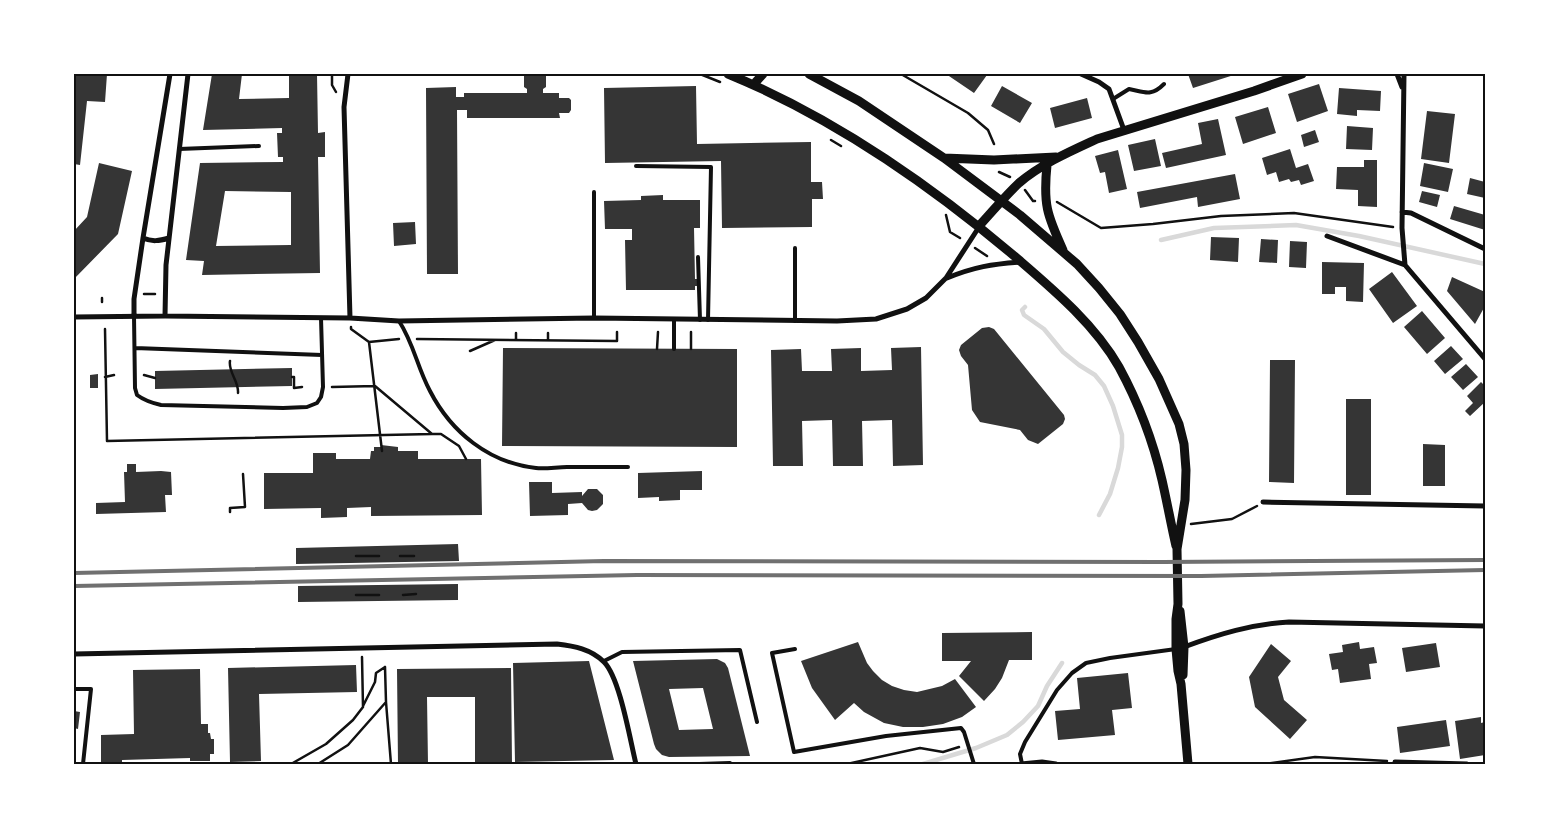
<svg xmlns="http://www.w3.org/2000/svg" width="1559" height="838" viewBox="0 0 1559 838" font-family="Raleway,sans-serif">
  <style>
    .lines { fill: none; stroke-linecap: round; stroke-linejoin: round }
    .stream { stroke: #d9d9d9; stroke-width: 4.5 }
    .building { fill: #353535; fill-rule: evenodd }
    .path { stroke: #111; stroke-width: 2.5 }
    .service { stroke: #111; stroke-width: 4 }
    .minor { stroke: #111; stroke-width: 5 }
    .tertiary { stroke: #111; stroke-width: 9 }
    .rail { stroke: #707070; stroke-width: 4 }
    .neatline { fill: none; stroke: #111; stroke-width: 2 }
  </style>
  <rect width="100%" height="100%" fill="#fff"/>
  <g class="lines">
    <path class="stream" d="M1161,240L1214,228L1296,225L1359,236L1485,264
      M1025,307L1022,310L1024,315L1044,329L1063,352L1079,365L1095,375L1104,386L1113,406L1122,435V447L1118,468L1110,494L1099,515
      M923,764L976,748L1007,735L1023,722L1038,706L1047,686L1062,663"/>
  </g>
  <path class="building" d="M74,74H107L105,102L87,101L80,165L74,164Z
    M212,74H242L239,99L289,98V74H317L318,133L325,132V157H318L320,273L202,275L204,261L186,260L200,163L283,162V157H278L277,133H282V128L203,130ZM225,191L291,192V245L216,246Z
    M524,74H546V87L543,89V93H559V98H569L571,100V110L569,113H559L560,118H467V110H457L458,274H427L426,88L456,87V97H464V93H527V89L524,87Z
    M946,74H985L987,75L974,93Z
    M1188,74H1237L1193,88Z
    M1319,84L1328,111L1297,122L1288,94Z
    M696,86L697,144L811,142V182H822L823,199H812V227L722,228L721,161L605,163L604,88Z
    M1002,86L1032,103L1020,123L991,106Z
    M1339,88L1381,91L1380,111L1357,110V116L1337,114Z
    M1087,98L1092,118L1055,128L1050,108Z
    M1268,107L1276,133L1243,144L1235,117Z
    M1427,111L1455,114L1449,163L1421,159Z
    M1218,119L1226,155L1166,168L1162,153L1202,144L1198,123Z
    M1347,126L1373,128L1372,150L1346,149Z
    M1315,130L1319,142L1304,147L1301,135Z
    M1155,139L1161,166L1134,171L1128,145Z
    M1290,149L1296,168L1308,164L1314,181L1301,185L1299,180L1291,182L1289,179L1279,182L1276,172L1267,175L1262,158Z
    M1118,150L1127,189L1109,193L1105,172L1100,173L1095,156Z
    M1364,160H1377V207L1358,206V190L1336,189L1337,167H1364Z
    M99,163L132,171L118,234L74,279V231L87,217Z
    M1424,163L1453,169L1448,192L1420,186Z
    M1235,174L1240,199L1198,207L1197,197L1140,208L1137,192Z
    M1470,178L1485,182V198L1467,194Z
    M1422,191L1440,195L1437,207L1419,202Z
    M663,195V200H700V228H694L695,279H700V286H695V290H626L625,240H632V229H605L604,201L641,200V196Z
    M1454,206L1485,215V230L1450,219Z
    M415,222L416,244L394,246L393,223Z
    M1211,237L1239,238L1238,262L1210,260Z
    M1261,239L1278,240L1277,263L1259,262Z
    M1290,241L1307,242L1306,268L1289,267Z
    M1322,262L1364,263L1363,302L1346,301V287H1335V294H1322Z
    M1392,272L1417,306L1393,323L1369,289Z
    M1452,277L1485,292V306L1475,324L1447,291Z
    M1422,311L1445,338L1427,354L1404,327Z
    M989,327L994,329L1064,415L1065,419L1063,424L1038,444L1028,440L1020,430L980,422L972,410L968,365L961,356L959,350L961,345L982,328Z
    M1451,346L1463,359L1445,374L1434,361Z
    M921,347L923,465L893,466L892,420L862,421L863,466H833L832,420L802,421L803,466H773L771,350L801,349L802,371H832L831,349L861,348V371L892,370L891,348Z
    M503,348L737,349V447L502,446Z
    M1270,360H1295L1294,483L1269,482Z
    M1466,364L1478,377L1463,390L1451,377Z
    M292,368V386L155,389V371Z
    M98,374V388H90V375Z
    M1481,382L1485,386V402L1470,416L1465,411L1473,403L1467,396Z
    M1346,399H1371V495H1346Z
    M1423,444L1445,445V486H1423Z
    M381,445L398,447V451H418V459H481L482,515L371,516V507L347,508V517L321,518V508L264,509V473H313V453H336V459H370L371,451H374V447H381Z
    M127,464H136V472L161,471L171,472L172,495H165L166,512L96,514V503L125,502L124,472H127Z
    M702,471V490H680V500L659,501V497L638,498V473Z
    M529,482H552V493L582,492V496L588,489H597L603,495V504L597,510L592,511L588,510L582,503L568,504V515L530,516Z
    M458,544L459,561L296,564V548Z
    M458,584V600L298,602V586Z
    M1032,632V660H1009L1002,678L995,689L984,701L959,676L971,661H942V633Z
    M858,642L867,663L873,671L882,680L892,686L904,690L917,692L942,686L955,679L976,707L962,717L943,724L923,727H903L884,723L864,712L854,703L835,720L812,688L801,661Z
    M1359,642L1360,649L1374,647L1377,663L1369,664L1371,679L1340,683L1338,669L1332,670L1329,654L1343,652L1342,645Z
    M1436,643L1440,667L1406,672L1402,648Z
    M1271,644L1291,661L1278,677L1284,700L1307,720L1290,739L1255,707L1249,677Z
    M717,659L725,663L728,668L750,756L669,757L662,755L656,749L654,744L633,661ZM703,688L713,729L679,730L669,689Z
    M589,661L614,760L515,762L513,663Z
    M356,665L357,692L259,694L261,761L230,762L228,668Z
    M511,668L512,764H475V697H427L428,764H398L397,669Z
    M200,669L201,724H208V733H210L211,739H214V754H210V761H190V758L122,760V762L101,763V735L134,734L133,670Z
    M1128,673L1132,708L1112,710L1115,735L1058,740L1055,711L1080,709L1077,678Z
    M74,711L80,712L78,729L74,728Z
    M1481,717V723L1485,722V755L1460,759L1455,721Z
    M1446,720L1450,746L1400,753L1397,727Z"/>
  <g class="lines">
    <path class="path" d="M332,74V85L336,92
      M700,74L720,82
      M901,74L968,113L988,130L994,144
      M831,140L841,146
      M999,172L1010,177
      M1025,190L1033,201H1035
      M1057,202L1101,228L1153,224L1221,216L1294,213L1393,227
      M946,215L950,232L960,238
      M975,248L987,256
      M144,294H155
      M102,302V298
      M351,327V329L369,342L382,451
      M105,329L107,441L432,434
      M417,339L617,341V332
      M516,339V333
      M548,339V333
      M369,342L399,339
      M657,349L658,332
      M691,349V332
      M470,351L495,340
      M230,361C228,372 239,381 238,393
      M144,375L155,378
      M105,377L114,375
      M292,377H294V388L302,387
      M332,387L375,386L432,434H441L459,446
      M459,446L466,459
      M230,512V508L245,507L243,474
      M1191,524L1232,519L1257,506
      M356,556H379
      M400,556H414
      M356,595H379
      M403,595L416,594
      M386,702L391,764
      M363,706L375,682L376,673L385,667
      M291,764L326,744L353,720L363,707L362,657
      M318,764L348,745L386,702L385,667
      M847,764L920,748L943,752L959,747
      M1264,764L1315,757L1387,761"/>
    <path class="service" d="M1113,99L1129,89C1145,92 1151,97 1164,84
      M179,149L259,146
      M636,166L711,167L708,320
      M795,248V321
      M698,257L700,320
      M134,316L135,388L137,395C145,401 152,403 161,405L283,408L307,407L317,403L321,397L323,387L321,318
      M594,318V192
      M399,321C414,344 417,367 430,391C451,432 489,463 536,468C546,469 557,467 567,467C587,467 608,467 628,467
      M135,348L322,355
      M674,349V319
      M795,649L772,653L794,752L886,736L961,728L964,732L974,764
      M604,661L622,652L740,650L757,722
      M74,689H91L83,764
      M699,764L730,763
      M1022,764L1020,754L1025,742L1057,690L1072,673L1086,663L1110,658L1176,649"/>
    <path class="minor" d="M348,74L344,107L350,318
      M1081,74L1099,82L1109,89L1124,130
      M1397,74L1402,87
      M1404,74L1402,228L1405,265L1485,359
      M1402,212L1411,213L1485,249
      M1327,236L1405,265
      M143,238C152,242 159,241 169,238
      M947,278C974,267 992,264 1021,262
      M134,316V299L143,238L170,74
      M165,316L166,265L188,74
      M74,317L165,316L350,318L399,321L594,318L837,321L876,319L907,309L926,298L946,278L979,227
      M1263,502L1485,506
      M1184,647C1219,634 1252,624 1289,622L1485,626
      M74,654L557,644C574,646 591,649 604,662C620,678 630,740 636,764
      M1395,762L1467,764
      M1021,764L1042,762L1056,764"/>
    <path class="tertiary" d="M728,74C835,118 931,185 1019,260C1055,291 1095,325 1119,367C1138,402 1153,441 1162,480C1167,502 1171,524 1176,546
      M809,74L859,101L944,158L1020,215L1077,264L1099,288L1120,314L1138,342L1159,379L1179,424L1184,444L1186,470L1185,500L1177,549L1178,604L1176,619V649L1178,671L1181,684L1188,764
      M754,84L763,74
      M944,158L994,160L1056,157
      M1047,165C1043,204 1047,215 1063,250
      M979,226C992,212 1005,196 1019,183C1041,164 1071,151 1097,139L1254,91L1302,74
      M1180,611L1184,647L1183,675"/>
    <path class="rail" d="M74,573L604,561L1163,562L1485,560
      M74,586L637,575L1201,576L1485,570"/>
  </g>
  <rect width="1559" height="838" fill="none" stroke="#ffffff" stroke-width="150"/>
  <rect x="75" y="75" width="1409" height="688" class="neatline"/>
</svg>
